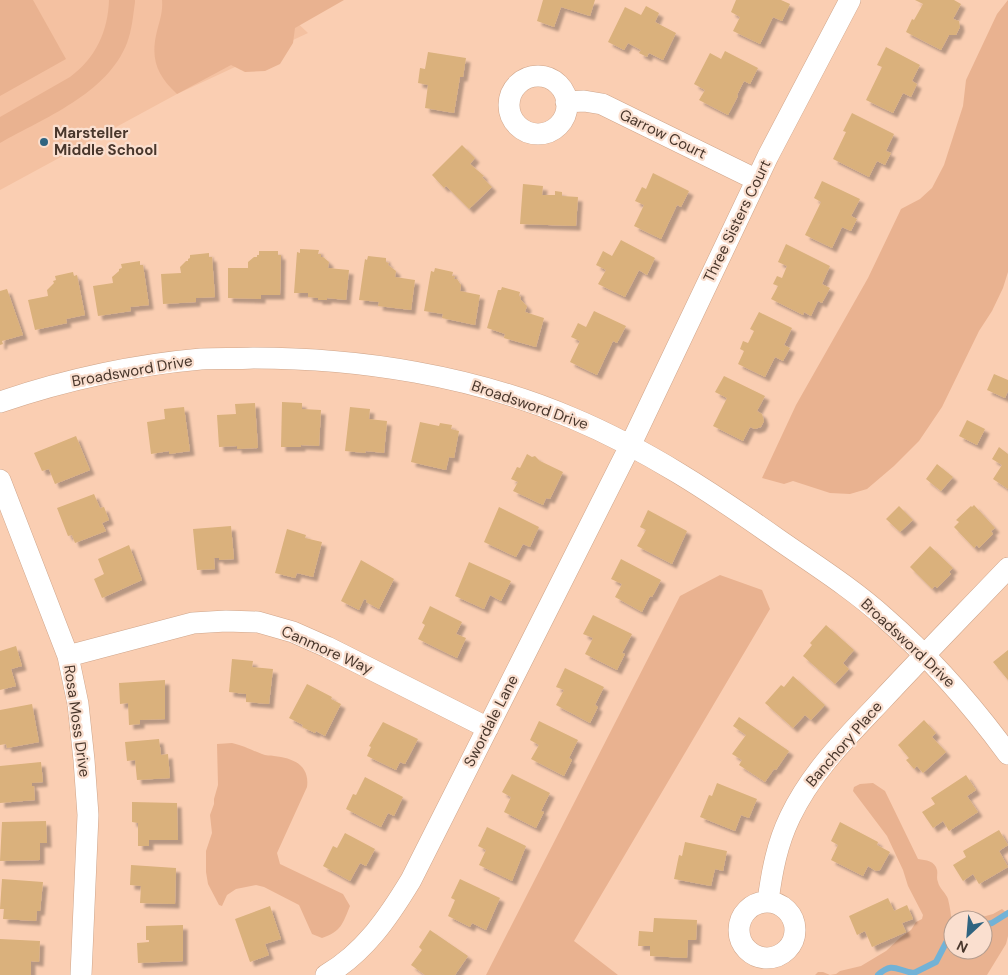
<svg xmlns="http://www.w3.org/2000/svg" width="1008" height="975" viewBox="0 0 1008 975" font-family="'DM Sans',sans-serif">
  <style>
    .built { fill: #f4c1a1 }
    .green { fill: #e9b290 }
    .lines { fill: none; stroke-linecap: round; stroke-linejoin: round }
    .stream { stroke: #72b2d6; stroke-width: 6 }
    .building { fill: #dab17c; filter: url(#shadow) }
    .minor-casing { stroke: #cfa58a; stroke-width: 22 }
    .minor { stroke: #fff; stroke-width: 21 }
    .poi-dot { fill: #2f6480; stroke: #fadfcf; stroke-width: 2 }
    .labels { text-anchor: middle; stroke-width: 4.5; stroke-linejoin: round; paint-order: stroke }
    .poi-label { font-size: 15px; font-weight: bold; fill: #49372c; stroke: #fadfcf; text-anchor: start }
    .street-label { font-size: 15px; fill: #49372c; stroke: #fadfcf }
  </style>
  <defs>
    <filter id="shadow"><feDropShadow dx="4.5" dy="4.5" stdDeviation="1" flood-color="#0004"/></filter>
  </defs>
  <rect width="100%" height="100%" fill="#faceb2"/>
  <path class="built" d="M0,0H273L308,33L177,94L0,190Z"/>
  <path class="green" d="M0,0H33L66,59L0,96Z
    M109,0H135V2C133,16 132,30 127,43C107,94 44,118 0,143V117L70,77C96,58 108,31 109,0Z
    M162,0H344L295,28L293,43L280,64L265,71L245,72L231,65L177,94C157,75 150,59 157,31C160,20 163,11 162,0Z
    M1008,0V272L1003,288L992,311L979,331L942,407L919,441L894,466L867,489L850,494L830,493L793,481L784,484L762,478L796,405L868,278L901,209L920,199L932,188L944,165L963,106L966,80L997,14Z
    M720,575L762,590L770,609L574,941L618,975H486L680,596Z
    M232,743C245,746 251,750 262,754C266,756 270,755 274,756C293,758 310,765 307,787L277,853L280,864L343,894L350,906C343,923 341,932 322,938L312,934L299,905L264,887L256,885L236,889L227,895L222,906L219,905L208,884L206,872V851L212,833L210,815L214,804V799L218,785L217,744Z
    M873,783L885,791L918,859C926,860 935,861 937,870C938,874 936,878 938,882C939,888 946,893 948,899C952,916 953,932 953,950H983V920H971L993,914L1002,909L1008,914V936L1006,944L987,975H815L818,972H823L830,975L836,974L840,971L861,966L886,951L901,937L911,930L916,922L922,919L923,915L908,886L903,870L887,836L853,791L854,787L860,784Z"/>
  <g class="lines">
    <path class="stream" d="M983,925L992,923L1008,913
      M878,975C893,961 897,971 914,973L936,962L948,939L953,934"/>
  </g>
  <path class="building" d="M543,0H595L590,16L561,7L554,27L537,21Z
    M736,0H781L790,4L782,21L773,17L760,44L733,31L740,17L731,12Z
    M915,0H954L961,4L953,19L959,21L960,27L956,35H949L941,50L906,32L912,19L914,20L923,4Z
    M646,6L659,13L655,22L676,33L663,60L649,53L647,57L639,53L641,50L628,43L624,50L608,42L625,7L641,15Z
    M886,47L920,65L912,81L917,84L911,97L903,93L893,113L866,100L882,67L877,65Z
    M725,51L758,68L750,84L744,81L737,95L738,96L728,115L699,100L705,90L694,84L710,53L721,59Z
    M428,52L466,58L463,77H460L454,113L425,108L428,85L418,83L420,68L425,69Z
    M852,113L894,134L886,151L891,153L885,165L877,161L869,177L833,159L846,132L843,131Z
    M462,145L475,158L470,164L484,176L482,177L492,187L469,209L446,186L444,188L432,175Z
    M653,173L689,191L681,207L677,205L661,239L634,226L644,205L635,201L642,187L646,189Z
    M822,181L860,199L851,216L857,219L851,231L842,227L832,248L805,235L821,202L814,198Z
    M523,184L543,186L542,195H555V191L562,192V196L578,197L576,226L520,224Z
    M621,240L655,258L647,275L639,270L625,297L598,284L606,270L596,265L603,251L612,256Z
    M786,244L830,266L822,284L830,288L822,303L818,301L811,316L804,312L803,315L771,299L778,286L773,284L777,276L782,278L787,266L778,262Z
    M300,249L319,250L318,254H321V257H323L329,262L328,268L349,270L346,300L327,298V300H318V298L308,297V293H294L297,252L300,253Z
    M259,251H278V255H281L280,295H261V299L228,298V268H248V262L254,257H257V255H259Z
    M209,253V257H212L215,297L196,298V302L163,304L161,274L181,273L180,267L186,261H188V259L190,258V255Z
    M368,256L386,258V262L389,263L388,265L396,271L395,277L415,280L411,310L378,306L379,302L359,300L365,259L367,260Z
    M140,261V265H143L149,305L130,307L131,311L98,316L93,286L113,283L112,277L119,271V269L122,268L121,264Z
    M435,268L453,272L452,276H455L454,279H457L461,285L460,291L480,295L475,325L442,318L443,314L424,311L431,271L434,272Z
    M73,272L74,276L77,275L85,315L66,319L67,323L35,330L28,300L48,296L47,290L54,283L53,281L56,280L55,276Z
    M502,287L520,292L519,296L521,297L520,299L527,306L525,312L544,318L536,347L504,338L505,334L487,328L498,290H501Z
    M7,289L23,335L2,341L3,344L0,345V291Z
    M594,311L626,326L617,343L613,341L597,375L570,362L580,341L571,337L578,323L586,327Z
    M759,312L792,328L784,345L790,348L783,361L775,357L765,377L738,364L744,351L740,349L743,341L748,343L754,331L750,329Z
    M994,374L1008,380V391L1005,398L987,390Z
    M724,376L765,396L757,411L762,414L764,421L761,427L755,429L750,427L743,441L713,426L727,398L715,392Z
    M282,402L302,403V409L321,410L319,446L301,445V447H281Z
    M255,403L258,448L237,449V446L219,447L217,415L236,414L235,404Z
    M184,407L190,451L169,454V451L151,454L147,422L165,419L164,409Z
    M350,407L370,409L369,419L387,421L384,453L366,451L365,453L345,451Z
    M967,420L985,429L977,445L959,436Z
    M420,422L439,426L440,423L452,425L451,429L459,431L454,458L449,457L446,470L411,462Z
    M76,436L90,470L55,484L49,469L42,471L34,453Z
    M999,447L1008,454V489L993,479L1002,465L992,459Z
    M527,454L532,457L535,456L540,461L563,472L550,499L546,498L543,505L513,491L518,482L511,479L517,467L520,468Z
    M937,464L953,477L941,491L926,479Z
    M94,494L100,508L104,507L109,520L102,523L106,531L75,543L72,535L68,536L57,508Z
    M974,505L995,528L991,531L993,534L979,548L977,545L974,548L954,527L959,522L956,520L971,506L972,507Z
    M899,506L913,520L900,532L886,519Z
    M499,507L539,527L530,547L523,544L516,557L484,542Z
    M648,510L687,531L672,564L637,546L646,530L640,527Z
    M231,526L234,559L219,560V558H214L215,569L197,570L193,529Z
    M287,529L306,535L305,538L322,542L313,577L297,573L295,578L275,573Z
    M129,545L142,580L102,598L94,579L104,574L98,559Z
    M930,546L953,568L949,572L951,574L937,588L935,586L932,589L910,567Z
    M621,559L661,580L652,597L650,596L642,612L615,597L622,584L611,579Z
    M361,560L394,579L379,609L366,602L367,600L364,599L359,610L341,601Z
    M469,562L511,581L501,601L490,595L484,609L455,596Z
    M430,606L462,622L456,634L466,638L457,658L418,639L425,625L422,623Z
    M593,615L632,634L622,653L625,654L617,670L585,654L593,638L583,634Z
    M826,625L854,650L843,663L849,669L835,684L803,656L812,645L810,643Z
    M16,646L22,666L11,669L16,686L0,690V651Z
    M1008,650V680L993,662Z
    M232,659L253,661L252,667L273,669L269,704L246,702V694L229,692Z
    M565,668L604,687L595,705L598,707L590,723L556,705L564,690L556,687Z
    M793,676L825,705L811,720L805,715L793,728L765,703L781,685L784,687Z
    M165,680V719L140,720V724L129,725L128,703L120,704L119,683Z
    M307,684L332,697L331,699L341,704L325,736L316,731L315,733L302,727L303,725L289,718Z
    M32,704L39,742L7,748L6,744L0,745V710Z
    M739,717L789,751L776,770L774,769L765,782L739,765L742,760L732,754L746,735L733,726Z
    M924,720L936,733L932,737L946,752L923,773L917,766L914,769L906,760L909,758L898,745Z
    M539,721L578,740L569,758L572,760L564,776L531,759L539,745L530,740Z
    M383,722L418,739L405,764L400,762L396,770L367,756L371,747L369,746Z
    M159,739L161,755L168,754L170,778L137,780L135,760L127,761L125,742Z
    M41,762L43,782L32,783V786H34L35,800L0,803V766Z
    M512,774L550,793L541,811L544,812L536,828L504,812L511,797L502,792Z
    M966,775L976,790L967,796L978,812L949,831L943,821L933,828L922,812L935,804L931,798Z
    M365,777L403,797L394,816L388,813L381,827L346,809L353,794L356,795Z
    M717,783L757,799L749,818L741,815L735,831L700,817L709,795L712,796Z
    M132,802L177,803L178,840H149V846H138V823L132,822Z
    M46,821L47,843H40V860L0,861L2,822Z
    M840,822L878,842L877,845L890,852L880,870L876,871L868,866L863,876L831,860L838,845L831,841Z
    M487,827L526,846L512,881L479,865L486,850L478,846Z
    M999,830L1008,845L999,851L1008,867L979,884L973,874L963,881L953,865L966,857L963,851Z
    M345,833L375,849L366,866L360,863L350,881L323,866L333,846L337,848Z
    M685,842L727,851L723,871L715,869L711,886L674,879L679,855L682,856Z
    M131,865L176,868L175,904L140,903L141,886L130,885Z
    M2,879L43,882L40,911H37L36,921L3,919L4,909H0Z
    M460,879L500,898L486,930L472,923L470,927L448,916L455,900L451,898Z
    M888,898L894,911L907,905L913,919L902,923L906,932L872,947L865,931L857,935L849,916Z
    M270,906L281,939L265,944L269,955L250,962L235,919Z
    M654,918L697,920L696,940H688L687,958L650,956V946H638L639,931L653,932Z
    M183,925V961L138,963L137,943L149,942V940H146V926Z
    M430,930L468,956L455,975H425L411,965L422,950L419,947Z
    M0,939L40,941L39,962L31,961V975H0Z"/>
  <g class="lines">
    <g class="minor-casing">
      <path id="minor" d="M509 105a29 29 0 1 1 58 0a29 29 0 1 1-58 0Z
        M566,102L584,101L602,104L757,180
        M0,402C65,380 133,365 201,359C218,358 236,359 253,358C360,358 474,376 572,418C646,449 714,494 779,540C815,565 853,589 885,618C932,659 972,705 1008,754
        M0,480L68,656L78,704L84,760L88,815L81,975
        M68,656L193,623L226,621L258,622L293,632L327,647L488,728
        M768,901C772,871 777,844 790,817C812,771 847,737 882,700C923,656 966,612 1008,568
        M739 930a28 28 0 1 1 56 0a28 28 0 1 1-56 0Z
        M326,975C364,953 388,918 411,880L630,446L768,156L850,0"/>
    </g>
    <use href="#minor" class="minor"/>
  </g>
  <circle class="poi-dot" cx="44" cy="142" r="5"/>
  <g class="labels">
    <g class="poi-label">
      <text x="54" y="138">Marsteller<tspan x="54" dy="17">Middle School</tspan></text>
    </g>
    <g class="street-label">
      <text transform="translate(663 134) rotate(26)" y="5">Garrow Court</text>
      <text transform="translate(737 221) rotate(-64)" y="5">Three Sisters Court</text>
      <text transform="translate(132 371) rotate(-10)" y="5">Broadsword Drive</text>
      <text transform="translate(530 405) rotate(19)" y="5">Broadsword Drive</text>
      <text transform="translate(908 643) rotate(43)" y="5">Broadsword Drive</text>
      <text transform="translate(327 650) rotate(24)" y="5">Canmore Way</text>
      <text transform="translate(77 721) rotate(82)" y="5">Rosa Moss Drive</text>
      <text transform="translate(491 721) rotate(-63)" y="5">Swordale Lane</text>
      <text transform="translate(844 744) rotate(-49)" y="5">Banchory Place</text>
    </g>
  </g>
  <g transform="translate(968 935) rotate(206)"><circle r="24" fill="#fadfcf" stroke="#b39c8e"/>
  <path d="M0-4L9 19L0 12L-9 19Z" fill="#2f6480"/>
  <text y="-8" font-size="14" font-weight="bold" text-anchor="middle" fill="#49372c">N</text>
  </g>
</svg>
